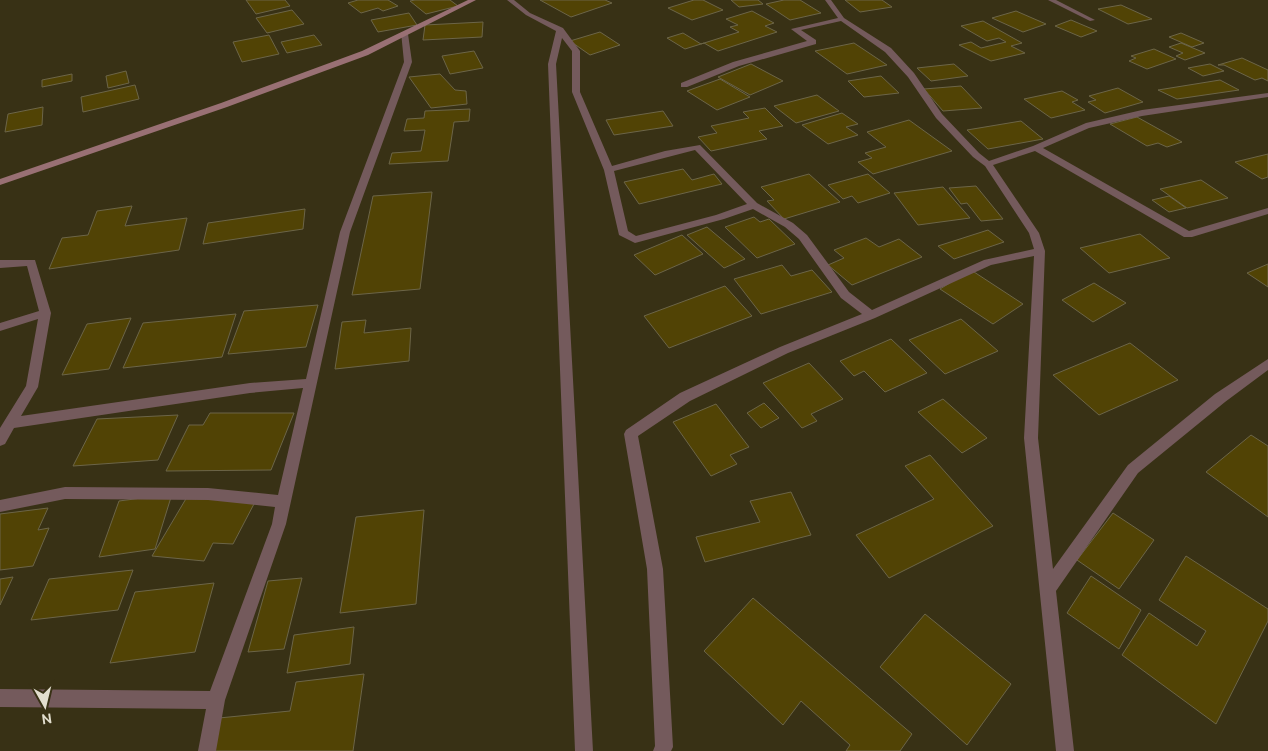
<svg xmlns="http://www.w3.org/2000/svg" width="1268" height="751" viewBox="0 0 1268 751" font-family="Ubuntu,sans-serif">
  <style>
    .building { fill: #514305; stroke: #6c6548 }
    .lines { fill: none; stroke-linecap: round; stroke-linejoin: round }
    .street { fill: #745a5c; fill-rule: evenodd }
    .secondary { fill: #997074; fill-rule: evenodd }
  </style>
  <rect width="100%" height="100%" fill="#383115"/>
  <path class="building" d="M246,0H285L290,6L256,14Z
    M358,0H388L398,6L383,11L378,8L361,13L348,3Z
    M415,0H450L458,6L426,14L410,1Z
    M540,0H605L612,3L571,17Z
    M694,0H703L723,10L692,20L668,8Z
    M731,0H758L763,4L739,7Z
    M784,0H800L821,13L790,20L766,4Z
    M845,0H882L892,7L860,12Z
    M1121,5L1152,19L1128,24L1098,9Z
    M292,10L304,24L267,33L256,18Z
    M752,11L774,23L765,26L777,32L718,51L704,43L685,49L667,38L683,33L701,44L739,32L730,27L738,25L726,19Z
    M1016,11L1046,24L1023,32L992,18Z
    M409,13L417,25L378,32L371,20Z
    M1071,20L1097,31L1081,37L1055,26Z
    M983,21L1022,43L1011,46L1025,53L991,61L959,45L971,42L981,48L1006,42L999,38L987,41L961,26Z
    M483,22L482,37L423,40L425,25Z
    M600,32L620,45L590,55L570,41Z
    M1181,33L1204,43L1192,47L1169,37Z
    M269,35L279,54L242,62L233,42Z
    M314,35L322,45L287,53L281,42Z
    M854,43L887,65L847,74L815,51Z
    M1181,43L1205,53L1185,60L1176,56L1183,53L1169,47Z
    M1154,49L1176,59L1147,69L1129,61L1136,58L1131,56Z
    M474,51L483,68L450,74L442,56Z
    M1242,58L1268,70V81L1262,78L1255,80L1224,65H1218Z
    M751,64L783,81L750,95L718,77Z
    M954,64L968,76L931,81L917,68Z
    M1210,64L1224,71L1203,76L1188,68Z
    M126,71L129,83L108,88L106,76Z
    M72,74V81L42,87V80Z
    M440,74L455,90L466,91L467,104L431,108L409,77Z
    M881,76L899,93L864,97L848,81Z
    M720,79L750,97L717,110L687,91Z
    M1220,80L1239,90L1177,99L1158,90Z
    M135,85L139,99L83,112L81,97Z
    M961,86L982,108L943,111L924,89Z
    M1118,88L1143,102L1105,113L1088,102L1096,100L1089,96Z
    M1062,91L1078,100L1072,102L1085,110L1051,118L1024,99Z
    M817,95L839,111L796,123L774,106Z
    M43,107L42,125L5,132L8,114Z
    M765,108L783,126L759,131L767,139L711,151L698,137L717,133L711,126L749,118L743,112Z
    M470,109L469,121L454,122L448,161L389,164L392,153L421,151L425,130L404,131L407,119L424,118L425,111Z
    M663,111L673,126L614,135L606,120Z
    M842,113L858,124L846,127L858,135L828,144L802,125Z
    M1137,117L1182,142L1167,147L1158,143L1147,146L1110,124Z
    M909,120L952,151L873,174L858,162L872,158L865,153L886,147L867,132Z
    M1021,121L1043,139L988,149L967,130Z
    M1268,154V177L1262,179L1235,162Z
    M683,169L692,180L714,174L722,184L639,204L624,182Z
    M809,174L840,202L784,219L767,201L774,200L761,187Z
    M868,174L890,193L858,203L852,196L843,199L828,185Z
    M1201,180L1228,198L1187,208L1160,189Z
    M976,186L1003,219L981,221L967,203L961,204L949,188Z
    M943,187L970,218L918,225L894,193Z
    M432,192L420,289L352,295L373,196Z
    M1169,196L1186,208L1169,212L1152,200Z
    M132,206L125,226L187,218L179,250L49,269L62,238L88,235L97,211Z
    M305,209L303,229L203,244L208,223Z
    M754,217L760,222L769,219L795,244L757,258L725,227Z
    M707,227L745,259L724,268L687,235Z
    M988,230L1004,242L954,259L938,246Z
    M1140,234L1170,258L1109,273L1080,248Z
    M682,235L703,254L655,275L634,255Z
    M866,238L879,247L899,239L922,257L852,285L828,265L844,258L834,250Z
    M1268,264V287L1247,273Z
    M782,265L791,276L812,270L832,292L761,314L734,279Z
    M971,270L1023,304L993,324L940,289Z
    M1094,283L1126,303L1093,322L1062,300Z
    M725,286L752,316L669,348L644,316Z
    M318,305L306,347L228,354L244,311Z
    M236,314L222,357L123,368L143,323Z
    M131,318L109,369L62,375L87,324Z
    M961,319L998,351L945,374L909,340Z
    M366,320L364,333L411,328L409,361L335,369L342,322Z
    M891,339L927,373L885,392L864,371L854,376L840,361Z
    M1130,343L1178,380L1099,415L1053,375Z
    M809,363L843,399L811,414L817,421L802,428L763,383Z
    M943,399L987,438L962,453L918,412Z
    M764,403L779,418L761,428L747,413Z
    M716,404L749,447L730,455L737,464L711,476L673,422Z
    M210,413H294L271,470L166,471L189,425H203Z
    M178,415L158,460L73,466L97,419Z
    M1251,435L1268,446V517L1206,472Z
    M930,455L993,526L889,578L856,535L934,499L905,466Z
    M791,492L811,535L705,562L696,537L760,522L750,501Z
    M172,494L155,549L99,557L119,501Z
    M187,497L255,502L233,544L213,543L204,561L152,556Z
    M48,508L38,530L49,528L33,566L0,570V514Z
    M424,510L416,604L340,613L356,517Z
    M1113,513L1154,540L1119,589L1077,560Z
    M1186,556L1268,609V621L1216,724L1122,655L1149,613L1197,646L1206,631L1159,600Z
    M133,570L118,610L31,620L49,579Z
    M1091,576L1141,610L1119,649L1067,613Z
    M13,577L0,605V579Z
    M302,578L284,649L248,652L268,581Z
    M214,583L195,652L110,663L135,592Z
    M753,598L912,734L900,751H846L850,745L801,701L783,725L704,651Z
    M925,614L1011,684L967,745L880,667Z
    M354,627L350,664L287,673L294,635Z
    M364,674L353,751H210L219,718L290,711L296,682Z"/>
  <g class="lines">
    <path class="street" d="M507,0H514L530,13L563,28L580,51V92L612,166L665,151L700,145L757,203L793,223L807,235L849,292L872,310L984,260L1034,249L1029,233L985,166L973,157L936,118L908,77L885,52L841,21L801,30L816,40V44L739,66L687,87H681V83L733,62L807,41L791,29L838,18L825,0H831L844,18L891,48L914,73L942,114L979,153L989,161L1033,146L1086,123L1142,110L1268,93V97L1142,116L1089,128L1043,148L1189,231L1268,208V214L1192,237H1184L1035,151L993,165L1039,233L1045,251L1038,438L1053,569L1128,465L1215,394L1268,359V370L1225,402L1138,473L1056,591L1074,751H1056L1024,438L1034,256L991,265L875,318L788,353L690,401L638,436L663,569L673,747L671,751H653L655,746L647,569L624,434L626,430L680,393L780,347L862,314L841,298L799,239L785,227L753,209L724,219L635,243L619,235L604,170L572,92V51L562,38L556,64L593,751H575L548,64L556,31L526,15ZM695,150L747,204L716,215L636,236L628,231L614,171Z
      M1048,0H1056L1095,20L1090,21Z
      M401,32L408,34L412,62L350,232L286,524L225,700L216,751H198L206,709L0,707V689L210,691L272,524L275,507L208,500L65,499L0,512V500L65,487L208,488L278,495L303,388L250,393L14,428L5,444L0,446V428L26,386L38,319L0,331V323L39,311L27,266L0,268V260H35L51,313L38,387L21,416L250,383L306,379L340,232L404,62Z"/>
    <path class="secondary" d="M468,0H476L368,55L227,107L0,185V179L221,103L362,51Z"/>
  </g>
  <g transform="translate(45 706) rotate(172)" stroke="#383115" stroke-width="4" paint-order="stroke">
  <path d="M0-4L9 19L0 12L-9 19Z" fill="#e2dece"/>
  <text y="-8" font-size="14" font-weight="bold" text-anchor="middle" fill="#e2dece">N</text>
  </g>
</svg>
